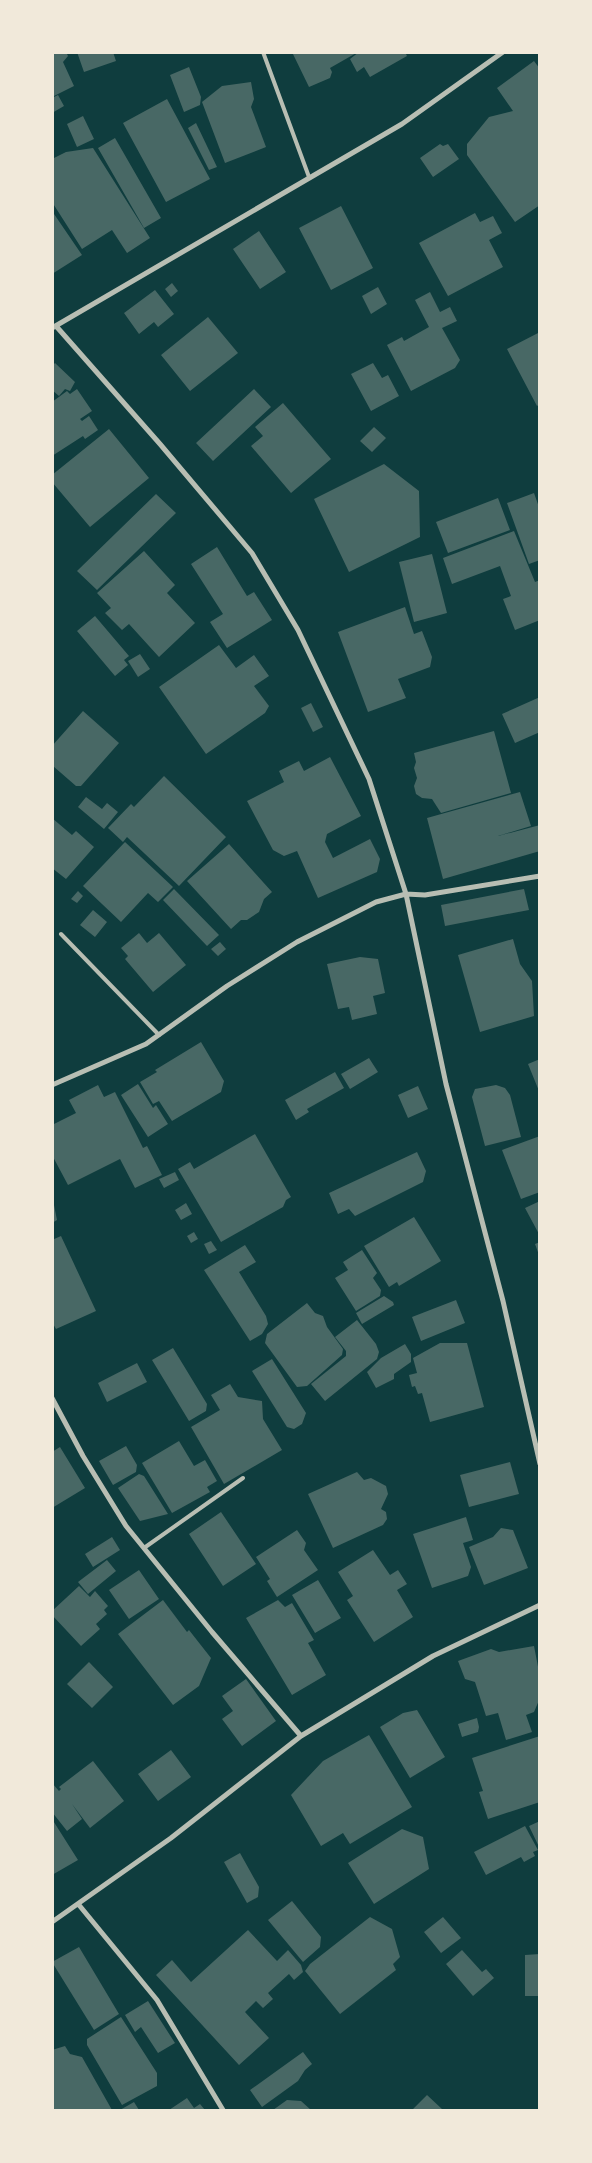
<svg xmlns="http://www.w3.org/2000/svg" width="592" height="2163" viewBox="0 0 592 2163" font-family="'DM Sans',sans-serif">
  <style>
    .building { fill: #486865 }
    .lines { fill: none; stroke-linecap: round; stroke-linejoin: round }
    .service { stroke: #b8beb3; stroke-width: 4 }
    .minor { stroke: #b8beb3; stroke-width: 5 }
  </style>
  <rect width="100%" height="100%" fill="#0f3d3e"/>
  <path class="building" d="M52,52H66L68,56L63,62L74,86L52,97Z
    M77,52H113L116,61L84,72Z
    M292,52H358L330,68L332,72L330,78L309,87Z
    M359,52H405L407,56L370,77L364,67L357,72L350,59Z
    M534,61L540,69V205L515,222L467,155V144L489,117L513,111L497,88Z
    M189,67L201,97L200,105L184,112L170,75Z
    M251,82L254,99L251,107L266,147L225,163L202,102L222,86Z
    M58,95L64,106L52,113V98Z
    M167,99L210,179L166,202L123,123Z
    M83,116L94,139L77,147L67,124Z
    M196,123L217,167L209,170L188,128Z
    M115,138L161,218L144,228L98,148Z
    M440,144L443,146L448,144L459,159L433,177L420,158Z
    M93,148L150,238L127,253L112,230L82,249L52,202V159L66,152Z
    M341,206L373,268L331,290L299,228Z
    M52,211L82,255L52,274Z
    M475,213L480,222L493,216L502,233L489,240L503,267L448,296L419,243Z
    M259,231L286,272L260,289L233,249Z
    M172,283L178,291L171,297L165,289Z
    M378,287L387,304L371,314L362,296Z
    M155,290L174,314L158,327L154,322L139,334L124,313Z
    M430,292L440,312L450,307L457,321L442,328L460,360L455,368L411,391L387,345L402,337L404,341L429,327L415,300Z
    M208,317L238,353L190,391L161,355Z
    M540,332V404L537,406L507,349Z
    M55,363L75,382L70,391L65,389L59,396L52,390V366Z
    M373,363L382,378L388,375L399,396L371,411L351,374Z
    M77,389L92,411L80,419L82,421L89,416L98,430L85,439L83,436L52,456V402L67,391L70,394Z
    M254,389L271,407L213,461L196,443Z
    M283,403L331,459L291,493L251,446L263,436L255,427Z
    M374,427L386,438L372,452L360,441Z
    M109,429L149,478L90,527L52,482V475Z
    M384,464L419,491L420,537L349,572L314,499Z
    M534,493L540,510V560L529,564L507,503Z
    M156,494L176,513L97,590L77,571Z
    M498,498L510,530L448,553L436,522Z
    M514,531L535,582L540,580V620L515,630L503,599L511,596L500,566L452,584L443,558Z
    M217,547L247,596L254,592L272,620L227,648L210,622L223,614L191,564Z
    M144,551L175,585L167,593L195,623L159,657L129,624L122,630L105,613L111,608L97,593Z
    M432,554L447,613L414,622L399,562Z
    M405,607L414,634L422,631L432,657L430,667L398,679L406,698L368,712L338,632Z
    M95,616L129,656L124,660L128,665L115,676L77,631Z
    M219,645L236,668L254,655L269,676L254,686L269,706L265,713L206,754L159,687Z
    M140,654L150,669L138,677L128,661Z
    M540,697V732L515,743L502,714Z
    M311,703L323,727L313,732L301,708Z
    M83,711L119,743L81,786H76L53,766L54,756L52,746Z
    M494,731L511,793L441,813L432,799L422,798L416,794L414,786L417,778L414,768L416,762L414,753Z
    M330,757L361,816L327,834L325,842L333,858L370,839L380,859L377,872L318,898L297,851L284,856L273,850L247,801L284,782L279,771L299,761L304,771Z
    M164,776L226,837L179,886L127,837L123,842L108,828L131,804L134,807Z
    M520,792L531,826L498,836L540,825V851L443,879L427,818Z
    M86,797L102,809L107,803L118,812L104,829L78,807Z
    M52,818L72,835L76,831L94,847L66,879L52,868Z
    M125,842L173,887L158,902L148,893L121,922L83,886Z
    M229,844L272,892L264,899L259,912L247,920H241L231,929L187,881Z
    M174,889L219,935L207,946L163,900Z
    M524,889L529,910L445,926L441,905Z
    M78,891L83,896L77,903L71,899Z
    M93,910L107,922L95,937L80,925Z
    M139,933L147,943L159,933L186,965L153,992L125,959L128,956L121,948Z
    M513,939L520,964L532,981L534,1016L480,1032L458,955Z
    M220,942L226,949L218,956L211,949Z
    M360,957L378,959L385,993L373,996L377,1014L352,1020L349,1007L338,1009L327,964Z
    M201,1042L224,1081L221,1092L172,1121L159,1101L153,1104L140,1082L157,1072L155,1070Z
    M369,1058L378,1072L350,1089L341,1074Z
    M540,1059V1091H539L528,1064Z
    M335,1072L344,1088L307,1109L309,1112L296,1120L285,1100Z
    M138,1084L153,1108L156,1105L168,1124L148,1137L121,1095Z
    M98,1085L104,1097L115,1092L143,1148L147,1146L162,1175L135,1188L120,1159L68,1185L52,1155V1125L76,1113L69,1100Z
    M496,1085L505,1088L510,1095L521,1137L485,1146L472,1097L475,1089Z
    M418,1086L428,1109L408,1118L398,1095Z
    M255,1134L291,1197L286,1200L283,1207L221,1242L178,1169L190,1162L194,1169Z
    M540,1136V1192L521,1199L502,1150Z
    M417,1152L426,1171L423,1182L355,1216L349,1209L338,1214L329,1193Z
    M175,1172L179,1180L164,1188L159,1179Z
    M52,1195L57,1220L52,1223Z
    M540,1201V1236L525,1208Z
    M186,1203L192,1214L181,1220L175,1210Z
    M414,1217L441,1261L399,1286L397,1282L389,1287L364,1246Z
    M194,1232L198,1239L191,1243L187,1236Z
    M61,1236L96,1311L56,1329L52,1322V1240Z
    M211,1241L217,1250L209,1254L204,1244Z
    M540,1242V1255H539L535,1244Z
    M245,1245L256,1262L239,1272L266,1316L268,1324L262,1334L250,1341L204,1270Z
    M362,1250L377,1273L373,1278L381,1290L380,1296L356,1311L335,1278L348,1270L343,1262Z
    M384,1296L393,1302L394,1305L362,1324L356,1313Z
    M456,1300L465,1323L421,1341L412,1317Z
    M307,1303L315,1313L323,1316L327,1327L343,1349L342,1355L307,1386L297,1387L265,1343L267,1334Z
    M357,1320L376,1344L379,1352L377,1359L325,1401L311,1384L346,1356V1351L335,1337Z
    M440,1343H467L484,1407L430,1422L422,1393L418,1394L415,1386L412,1387L409,1375L417,1373L413,1358Z
    M405,1344L411,1354V1362L394,1374V1379L376,1388L367,1372L381,1358Z
    M173,1348L207,1404L206,1411L189,1421L152,1360Z
    M272,1359L306,1413L302,1424L294,1429L287,1427L252,1371Z
    M137,1363L147,1382L107,1402L98,1383Z
    M230,1384L238,1397L262,1401L263,1419L282,1450L224,1484L191,1427L220,1410L211,1395Z
    M179,1441L194,1466L205,1460L217,1481L207,1487L210,1492L172,1513L142,1463Z
    M126,1446L137,1465L136,1472L113,1485L99,1461Z
    M60,1447L85,1488L52,1508V1452Z
    M510,1462L519,1494L469,1507L460,1475Z
    M357,1472L364,1480L371,1478L386,1486L388,1494L381,1509L386,1512L387,1519L383,1525L333,1548L308,1494Z
    M139,1474L144,1476L168,1514L140,1521L118,1488Z
    M221,1512L256,1564L223,1586L189,1534Z
    M466,1517L473,1540L463,1543L471,1567L468,1576L432,1588L413,1534Z
    M501,1528L513,1530L528,1568L484,1585L469,1547L493,1537Z
    M297,1530L306,1543L304,1550L318,1570L277,1597L267,1581L270,1579L256,1557Z
    M112,1537L120,1550L93,1567L85,1554Z
    M373,1550L390,1575L398,1570L407,1584L397,1590L413,1617L374,1642L347,1600L353,1596L338,1572Z
    M107,1560L116,1571L88,1594L78,1582Z
    M139,1570L159,1599L129,1619L109,1590Z
    M318,1580L341,1618L315,1633L292,1595Z
    M79,1586L90,1597L95,1591L108,1606L104,1610L107,1614L96,1624L100,1629L81,1646L52,1615V1611Z
    M163,1600L187,1632L189,1630L211,1658L199,1686L173,1705L118,1634Z
    M278,1600L285,1607L292,1603L314,1640L308,1643L326,1675L292,1695L246,1618Z
    M534,1646L540,1677V1698L534,1712L526,1715L532,1732L506,1740L498,1713L486,1716L475,1682L465,1679L458,1661L491,1649L499,1652Z
    M89,1662L113,1687L92,1708L67,1684Z
    M246,1679L276,1721L242,1746L222,1719L233,1711L222,1696Z
    M417,1710L445,1757L410,1778L380,1727L403,1713Z
    M477,1718L479,1727L478,1732L462,1737L458,1724Z
    M369,1735L412,1807L350,1844L343,1833L321,1846L291,1795L323,1761Z
    M540,1736V1802L488,1819L479,1792L483,1791L472,1758Z
    M171,1750L191,1777L158,1801L138,1774Z
    M93,1761L124,1801L90,1828L72,1804L82,1819L67,1831L52,1812V1783L59,1791L61,1789L59,1787Z
    M52,1819L78,1860L52,1875Z
    M540,1821V1849L529,1826Z
    M525,1826L538,1850L533,1852L535,1856L524,1862L521,1857L486,1875L474,1852Z
    M402,1829L423,1837L429,1869L374,1904L348,1863Z
    M240,1853L259,1887L258,1897L247,1903L224,1862Z
    M292,1901L321,1937L320,1947L303,1962L268,1920Z
    M370,1917L392,1929L400,1957L393,1964L396,1970L340,2014L305,1971L310,1964Z
    M443,1917L461,1938L441,1953L424,1932Z
    M248,1930L277,1961L288,1950L301,1965L303,1972L294,1980L289,1974L268,1993L273,1999L263,2008L256,2001L245,2012L269,2038L239,2065L156,1975L172,1960L191,1982Z
    M79,1947L119,2014L94,2030L52,1962Z
    M462,1950L482,1972L486,1969L494,1978L473,1996L446,1964Z
    M540,1954V1996H525V1955Z
    M148,2001L175,2043L158,2053L141,2027L135,2032L125,2015Z
    M121,2017L157,2073V2086L122,2105L87,2045V2039Z
    M65,2046L70,2054L82,2057L112,2110H52V2050Z
    M303,2052L312,2064L305,2070L298,2081L262,2107L250,2090Z
    M427,2095L442,2109L440,2110H414L413,2109Z
    M187,2098L194,2108L200,2104L205,2110H169Z
    M287,2100L301,2101L311,2110H273Z
    M134,2102L139,2110H120Z"/>
  <g class="lines">
    <path class="service" d="M263,52L309,177
      M61,934L159,1035
      M144,1548L243,1478"/>
    <path class="minor" d="M56,326L160,444L252,553L298,630L369,779L406,894L446,1084L503,1301L540,1464
      M52,328L402,124L503,52
      M52,1085L146,1044L227,986L297,942L376,902L406,894L425,895L540,876
      M52,1398L83,1456L126,1526L212,1632L301,1736
      M79,1905L157,2000L223,2110
      M52,1922L171,1838L301,1736L433,1656L540,1605"/>
  </g>
  <rect width="592" height="2163" fill="none" stroke="#f1e9da" stroke-width="108"/>
</svg>
